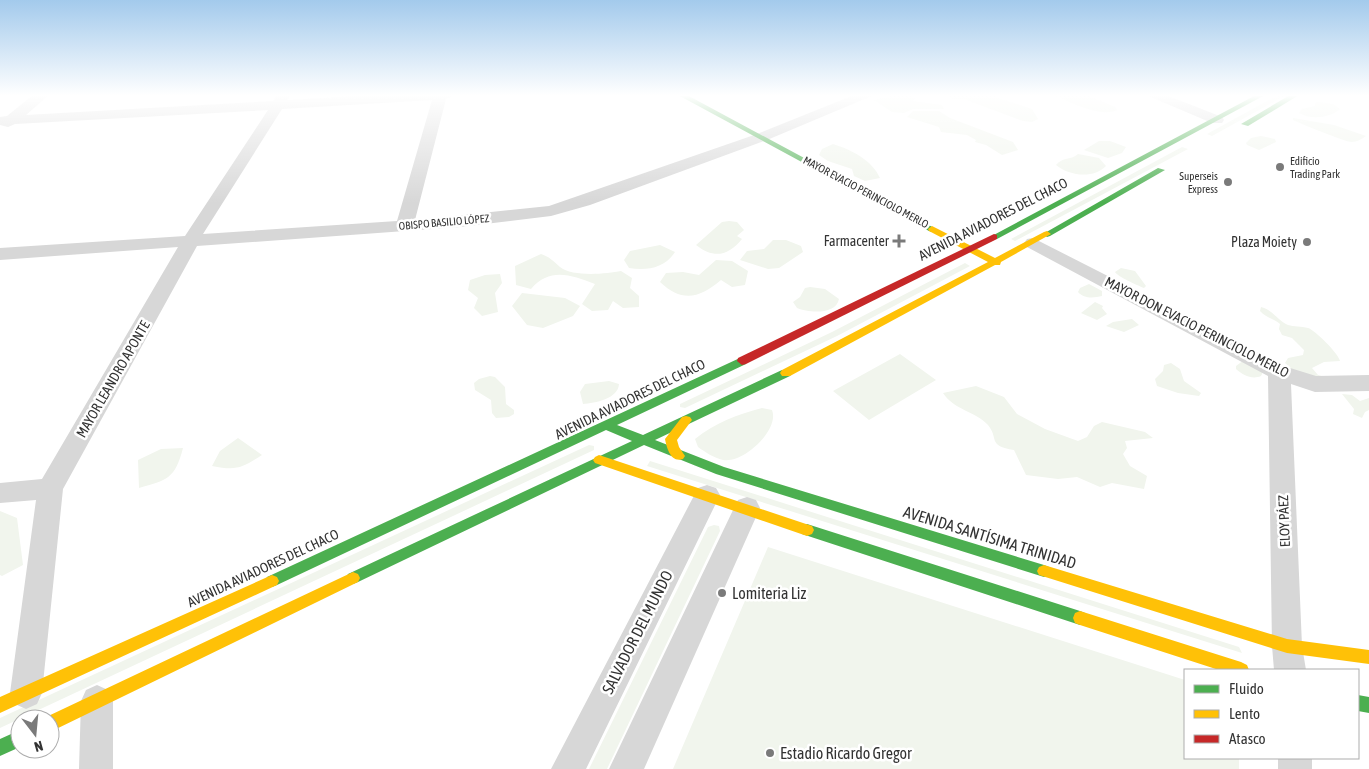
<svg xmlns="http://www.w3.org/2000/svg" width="1369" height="769" viewBox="0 0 1369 769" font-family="'Asap Condensed',sans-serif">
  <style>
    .green { fill: #f1f5ed }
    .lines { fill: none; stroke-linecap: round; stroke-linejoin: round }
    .street { fill: #d7d7d7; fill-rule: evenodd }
    .fast { fill: #4caf50; fill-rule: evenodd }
    .slow { fill: #ffc107; fill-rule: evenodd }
    .jam { fill: #c62828; fill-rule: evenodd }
    .poi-dot { fill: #7a7a7a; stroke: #fff; stroke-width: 2 }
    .labels { text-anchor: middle; stroke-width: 5; stroke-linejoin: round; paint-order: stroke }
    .far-poi-label { font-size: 11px; fill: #333; stroke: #fff; text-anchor: start }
    .far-street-label { font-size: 11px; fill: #333; stroke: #fff }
    .street-label { font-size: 14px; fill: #333; stroke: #fff }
    .poi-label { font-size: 14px; fill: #333; stroke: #fff; text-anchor: end }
    .near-street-label { font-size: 16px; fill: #333; stroke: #fff }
    .near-poi-label { font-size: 16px; fill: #333; stroke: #fff; text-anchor: start }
  </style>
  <rect width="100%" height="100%" fill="#fff"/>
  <path class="green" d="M895,95H911L915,99L913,101L942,105L944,109H913L904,113L892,112L874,100Z
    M945,95H989L1032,109L1038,119L1032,122L1023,121L964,99H953Z
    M1054,95H1087L1115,107L1117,110C1101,118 1069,102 1054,95Z
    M1278,95H1286L1212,136L1207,134Z
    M1318,102L1333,104L1340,109C1330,118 1311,120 1299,113L1302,109L1315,106V103Z
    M913,111H939L950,118L1013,142L1018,150L1002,155L986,145L975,142L976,140L967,135L941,132L939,127L907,117Z
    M1293,118L1334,125L1366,136C1362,139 1356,142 1352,142C1348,143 1299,123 1293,120Z
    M1261,136L1275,139L1276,142L1259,150L1247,145L1246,143L1251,138Z
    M1099,141H1110L1126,147L1122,153L1108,158L1084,150Z
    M833,144C852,150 872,160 880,178L865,181L854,176L852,169L828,161L819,155L822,149Z
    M1182,147L1188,149L1015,241L1011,239Z
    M1078,154L1099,158L1106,166C1094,179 1069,176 1056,165C1062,157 1072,160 1078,154Z
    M729,221L737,222L744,230L737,236L742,239C728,256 714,259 696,245L722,222Z
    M773,240H786L801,246L803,252L779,268L768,269L740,260L747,251L764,249Z
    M660,245L675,252C665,268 647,271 629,268L624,260L630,251Z
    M541,254C550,257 553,261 560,267C572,277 606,274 621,271L632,278L630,288L639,296V307L623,308L613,301L608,310L592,311L582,304L595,284C571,275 550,267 531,289L516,285L515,266Z
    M716,260L732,261L748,271L745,285L732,287L721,280C700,298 682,303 660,282L666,273L683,272L699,275Z
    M965,263L970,266L837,336L685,408L680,407V404L832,332Z
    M1121,268L1135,271L1146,286L1144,288C1137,285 1118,277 1115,272Z
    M500,274L502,283L495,293L498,312L482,316L474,308L478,298L468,290L470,280L485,275Z
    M1089,284L1102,291V296C1094,298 1084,299 1078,292L1080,288Z
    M810,287L825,289L839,299C836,315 809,313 797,308L793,302L800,297L805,288Z
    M522,293L565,298L580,306L573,316L543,328L527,325L512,306Z
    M1095,302L1103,306L1102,308L1107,314L1097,320L1081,313Z
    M1261,307C1273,310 1278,321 1288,325C1294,327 1301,326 1308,328C1315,330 1339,354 1340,361L1324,362L1312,368L1318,375L1329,378L1324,383L1293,370L1285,363L1288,358L1303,355L1304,350L1292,338L1282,335L1279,329L1280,324C1273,318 1266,318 1260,311Z
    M1132,319L1139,325L1124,332L1106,326L1113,322Z
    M900,354L936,380L869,420L833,391Z
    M1244,360L1263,372L1261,376C1252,380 1243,375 1236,369V366Z
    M1171,363L1180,369L1184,381L1201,393L1199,396L1178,393L1157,386L1155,379L1163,371L1164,365Z
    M490,376L495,377L505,387L506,404L514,410V414L509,417L496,418L492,413L491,400L475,390L474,383L479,379Z
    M609,381L619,384C618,399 595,403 583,404L580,392L585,384Z
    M976,386L1004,397L1017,414L1045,429L1078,441L1087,437L1094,426L1102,422L1145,432L1153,438L1125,441L1127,448L1123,454L1130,466L1147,476L1144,489L1112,483L1100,487L1077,477L1058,479L1026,475L1014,450C987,446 999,438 988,425C975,411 954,410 943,393Z
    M1342,394L1352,395L1360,401L1369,398V410L1365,412L1362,418L1353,414L1354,409Z
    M762,408L772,410C780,430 743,464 723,460C714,458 705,452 698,447L695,439C715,423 738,414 762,408Z
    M238,438L262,455C242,468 237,471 212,466L220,451Z
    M589,445L594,446V450L0,728V718Z
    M183,448C175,479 167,480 139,488L138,460L161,449Z
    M650,461L1239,647L1242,653L647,466Z
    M0,511L17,518L23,565L2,576L0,575Z
    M714,525L719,526L720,531L607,769H589L708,527Z
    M768,547L1185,680V758H1239V769H673Z"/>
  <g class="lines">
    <path class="street" d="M33,95H49L26,115L273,101L277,95H291L287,100L372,95H456L446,99L415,220L549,206L757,134L854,95H874L767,140L590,205L551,216L460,227L197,246L63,489L42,693L37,704L26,709L15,704L10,693L36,500L0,503V483L42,479L178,247L0,260V248L185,236L268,110L15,124L8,127L0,125V117L7,116ZM432,100L397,221L203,234L282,109Z
      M1146,95H1166L1222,117L1224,120L1222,123H1212Z
      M1033,238L1287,367L1316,376L1369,375V391L1315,392L1291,384L1302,646L1306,670H1274L1272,646L1268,376L1027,247L1024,243L1027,239Z
      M707,485L716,488L720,495L586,769H551L698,488Z
      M747,497L756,500L760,508L644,769H609L734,508L738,500Z
      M97,685L108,690L113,701V769H79L81,701L86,690Z
      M1278,758H1312V769H1278Z"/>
    <path class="fast" d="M678,95H687L936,229L932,232L929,231Z
      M1256,95H1265L997,239H991L990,237Z
      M1290,95H1299L1248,126L1241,124Z
      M1158,168L1165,170L1050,236L1047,237L1043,234Z
      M742,357L747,361L746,364L617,425L643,435L782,370H790L792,373L790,376L655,440L724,467L1044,565L1049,567L1051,571L1049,575L1044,577L716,474L644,445L358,582L353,584L348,582L346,578L348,574L632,441L606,430L277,585L272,587L267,585L265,581L267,577Z
      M807,524L1080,611L1085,613L1087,618L1085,623L1080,625L802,534L800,530L802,526Z
      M1358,695L1369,697V713L1358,711Z
      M20,730V747L0,756V739Z"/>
    <path class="slow" d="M932,226L995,258L1044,232L1047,231L1051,234L1001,262L1000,265H995L790,376H782L780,373L782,370L988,262L929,231L928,229Z
      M686,416L690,417L692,420L677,440L679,447L685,456L683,459C671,463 667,449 665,439L682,417Z
      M599,455L812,526L814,530L812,534L807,536L595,463L593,460L595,457Z
      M1044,565L1287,639L1369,650V664L1287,653L1039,575L1037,571L1039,567Z
      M353,572L358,574L360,578L358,582L50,732V719L44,718Z
      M272,575L277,577L279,581L277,585L0,713V697Z
      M1080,611L1241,662L1247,665L1249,670H1219L1080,625L1075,623L1073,618L1075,613Z"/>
    <path class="jam" d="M994,234L997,235V239L746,364L742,365L737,361L738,358Z"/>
  </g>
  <linearGradient id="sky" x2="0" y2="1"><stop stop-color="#a3caec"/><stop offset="0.47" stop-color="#fff"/><stop offset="1" stop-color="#fff" stop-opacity="0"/></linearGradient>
  <rect width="1369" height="203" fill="url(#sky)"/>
  <g class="poi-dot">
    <circle cx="1280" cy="167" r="5"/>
    <circle cx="1228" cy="182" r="5"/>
    <path d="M896.5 233.5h5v5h5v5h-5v5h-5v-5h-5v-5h5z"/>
    <circle cx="1307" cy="242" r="5"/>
    <circle cx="722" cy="593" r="5"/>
    <circle cx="770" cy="753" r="5"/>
  </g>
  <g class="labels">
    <g class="far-poi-label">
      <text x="1290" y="165">Edificio<tspan x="1290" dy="13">Trading Park</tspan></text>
      <text x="1218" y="180" text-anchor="end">Superseis<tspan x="1218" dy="13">Express</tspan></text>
    </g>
    <g class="far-street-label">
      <text transform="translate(866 192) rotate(28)" y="4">MAYOR EVACIO PERINCIOLO MERLO</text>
      <text transform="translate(444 222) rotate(-5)" y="4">OBISPO BASILIO LÓPEZ</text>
    </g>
    <g class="street-label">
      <text transform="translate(993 219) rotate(-27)" y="5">AVENIDA AVIADORES DEL CHACO</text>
      <text transform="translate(1197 327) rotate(27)" y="5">MAYOR DON EVACIO PERINCIOLO MERLO</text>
      <text transform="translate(113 379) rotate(-60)" y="5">MAYOR LEANDRO APONTE</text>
      <text transform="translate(630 399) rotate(-26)" y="5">AVENIDA AVIADORES DEL CHACO</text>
      <text transform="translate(1284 521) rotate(-92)" y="5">ELOY PÁEZ</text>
      <text transform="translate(263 568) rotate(-25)" y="5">AVENIDA AVIADORES DEL CHACO</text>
    </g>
    <g class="poi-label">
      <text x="889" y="246">Farmacenter</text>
      <text x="1297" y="247">Plaza Moiety</text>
    </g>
    <g class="near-street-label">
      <text transform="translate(990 537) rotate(17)" y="6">AVENIDA SANTÍSIMA TRINIDAD</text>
      <text transform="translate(637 632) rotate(-63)" y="6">SALVADOR DEL MUNDO</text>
    </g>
    <g class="near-poi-label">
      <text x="732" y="599">Lomiteria Liz</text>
      <text x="780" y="759">Estadio Ricardo Gregor</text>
    </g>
  </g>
  <rect x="1184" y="669" width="175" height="90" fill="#ffffff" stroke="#adadad"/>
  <rect x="1194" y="685" width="25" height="8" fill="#4caf50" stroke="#adadad"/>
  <text x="1229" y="694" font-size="15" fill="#333333">Fluido</text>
  <rect x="1194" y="710" width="25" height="8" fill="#ffc107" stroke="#adadad"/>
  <text x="1229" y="719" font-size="15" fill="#333333">Lento</text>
  <rect x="1194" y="735" width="25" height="8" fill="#c62828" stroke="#adadad"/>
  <text x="1229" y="744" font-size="15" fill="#333333">Atasco</text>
  <g transform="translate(35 734) rotate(164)"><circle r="24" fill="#ffffff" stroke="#adadad"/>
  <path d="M0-4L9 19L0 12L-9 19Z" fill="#7a7a7a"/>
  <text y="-8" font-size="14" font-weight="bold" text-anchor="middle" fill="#333333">N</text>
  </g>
</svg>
